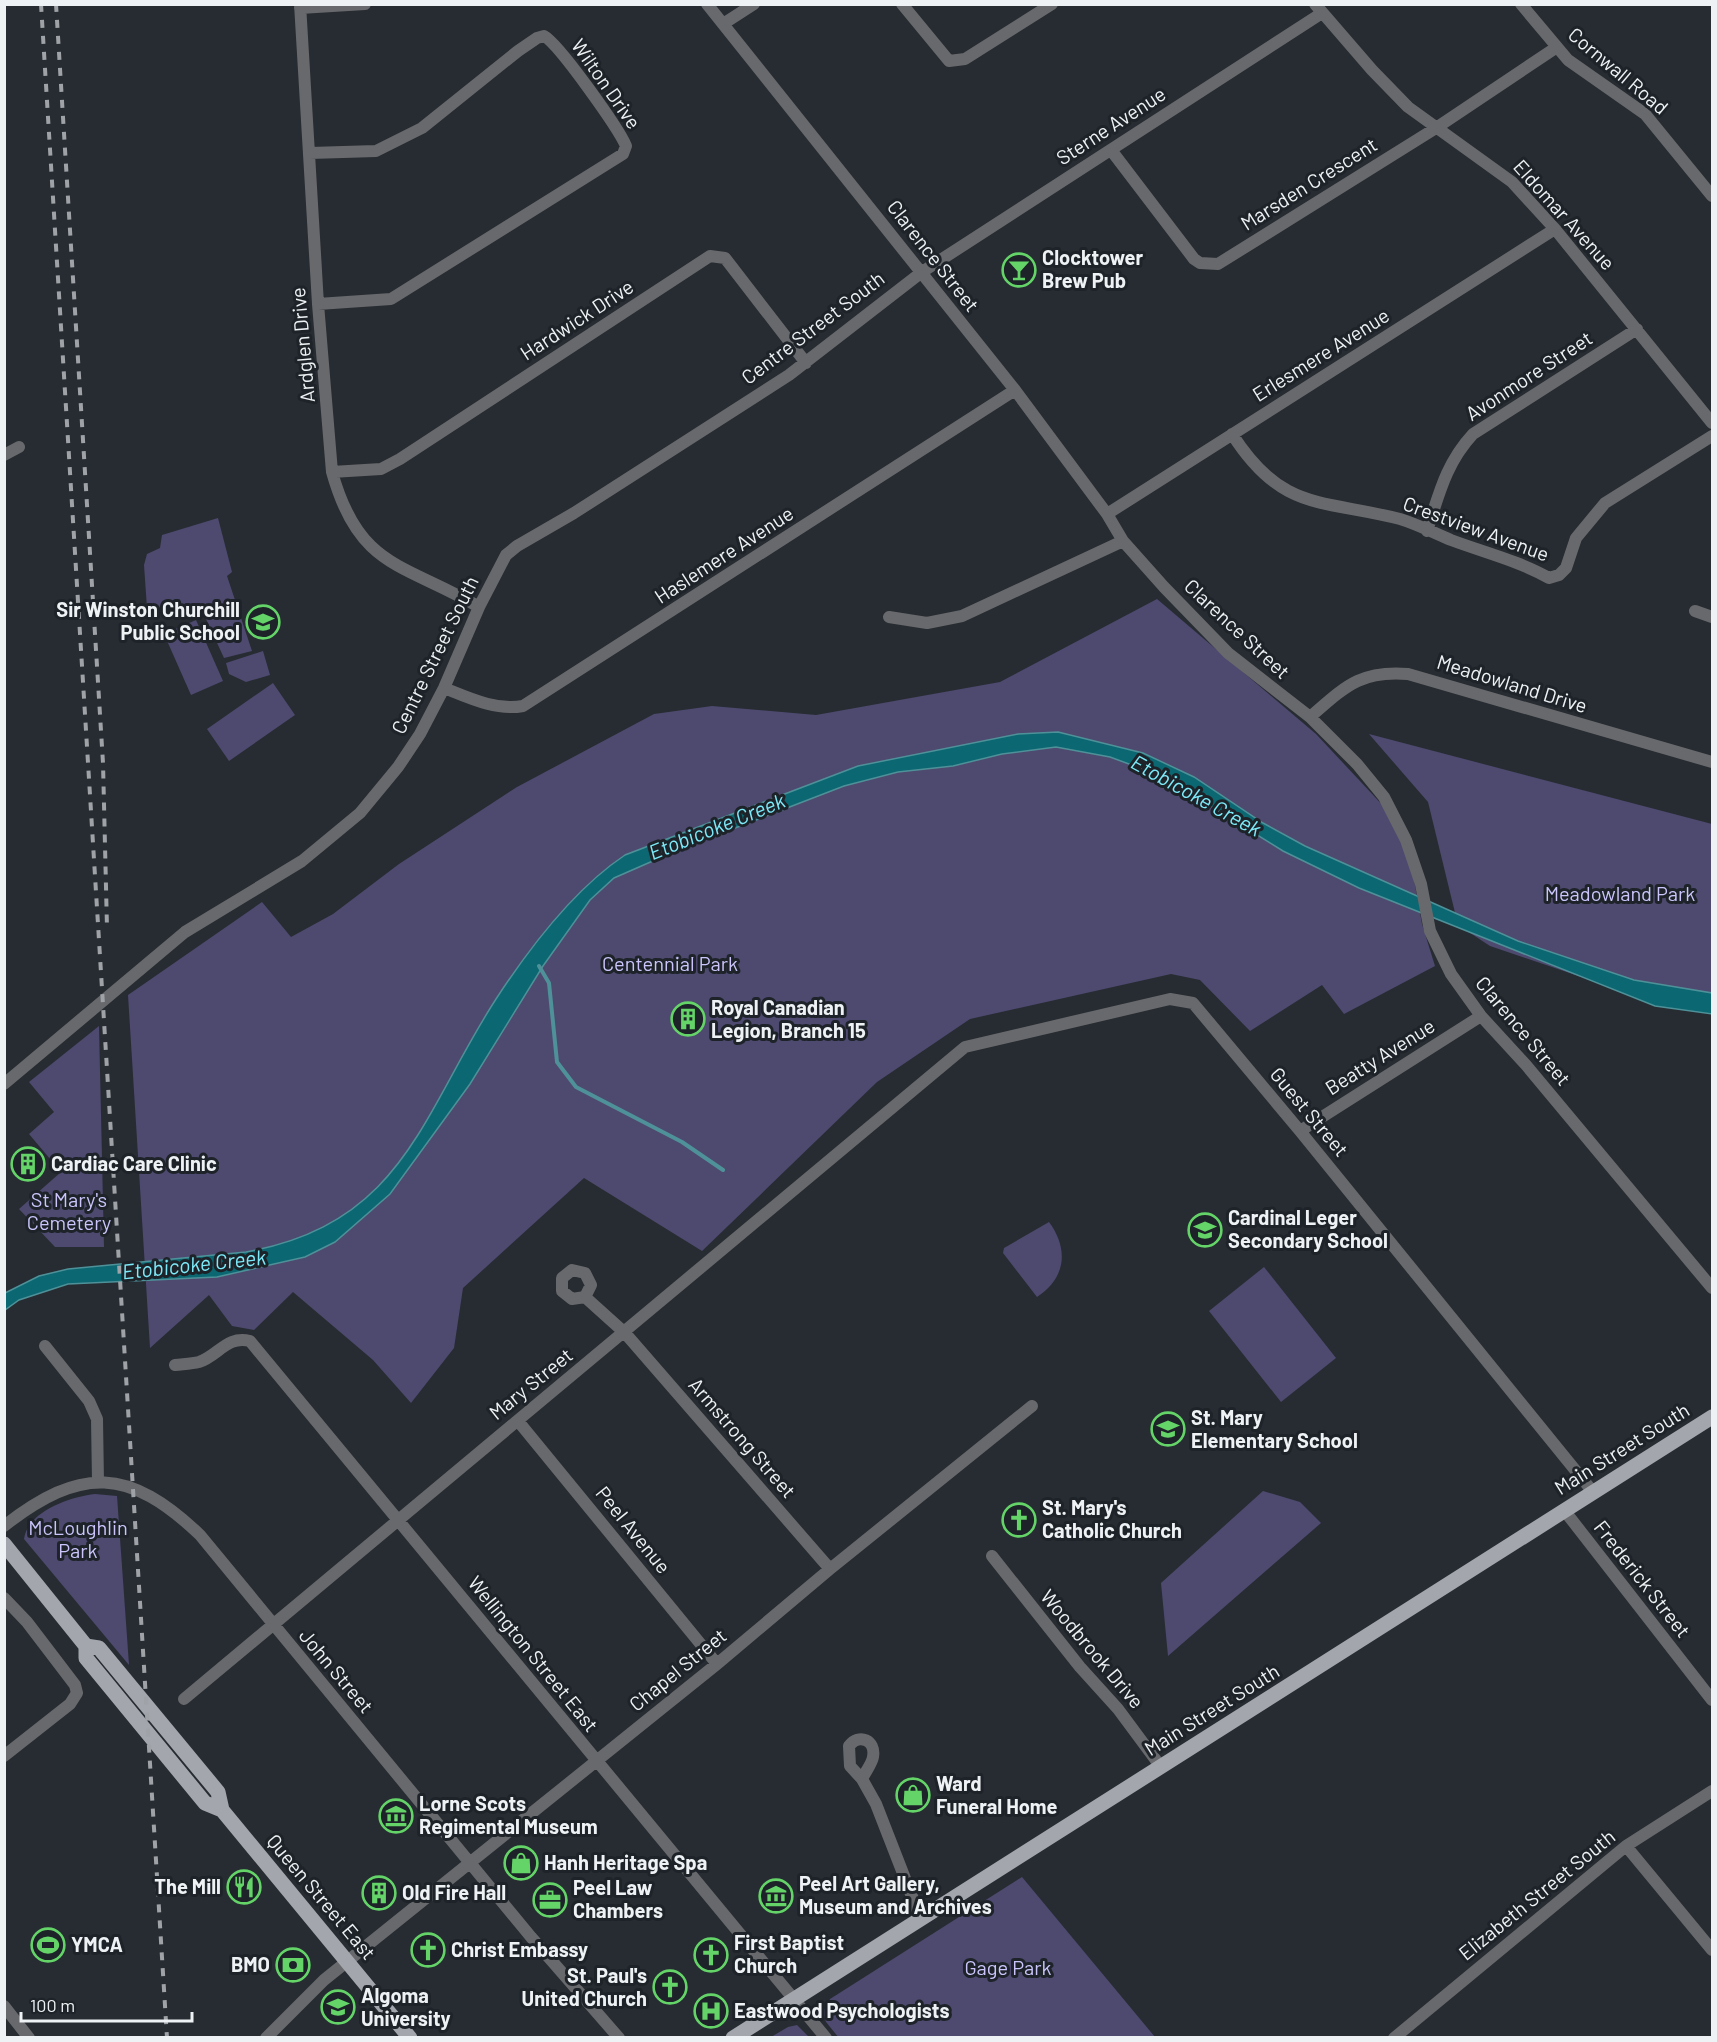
<svg xmlns="http://www.w3.org/2000/svg" width="1717" height="2042" viewBox="0 0 1717 2042" font-family="Barlow,sans-serif">
  <style>
    .green { fill: #4e496f }
    .water { fill: #0b6872; stroke: #4f9199; stroke-width: 1.5 }
    .lines { fill: none; stroke-linecap: round; stroke-linejoin: round }
    .stream { stroke: #4f9199; stroke-width: 4 }
    .minor { stroke: #68696c; stroke-width: 12 }
    .major { stroke: #a3a6ad; stroke-width: 15 }
    .rail { stroke: #9fa3a8; stroke-width: 4; stroke-dasharray: 8 8; stroke-linecap: butt }
    .labels { text-anchor: middle; stroke-width: 6; stroke-linejoin: round; paint-order: stroke }
    .street-label { font-size: 20px; fill: #eef2f5; stroke: #1d2328 }
    .poi-label { font-size: 20px; font-weight: bold; fill: #eef2f5; stroke: #1d2328; text-anchor: start }
    .park-label { font-size: 20px; fill: #cbc5fc; stroke: #1d2328 }
    .water-label { font-size: 21px; font-style: italic; fill: #7deaf9; stroke: #1d2328 }
  </style>
  <rect width="100%" height="100%" fill="#272c32"/>
  <path class="green" d="M218,518L232,572L227,576L252,651L224,658L200,606L147,608L144,565L147,554L160,548L162,535Z
    M1157,599L1316,734L1388,811L1411,863L1422,924L1435,966L1344,1014L1322,985L1250,1031L1200,980L1171,974L970,1019L877,1082L702,1251L584,1178L463,1288L454,1348L411,1403L373,1360L293,1292L254,1330L232,1326L209,1295L150,1348L128,995L262,902L291,937L333,914L399,864L517,787L654,714L712,706L816,715L1000,682Z
    M196,620L223,681L191,695L164,634Z
    M263,651L270,675L246,682L229,674L226,663Z
    M273,683L295,715L229,761L207,729Z
    M1369,734L1712,824V1013L1649,1000L1490,946L1458,925L1428,802Z
    M99,1026L104,1247H55L19,1209L61,1172L29,1134L54,1112L29,1082Z
    M1049,1222C1069,1249 1066,1278 1037,1297L1003,1253L1004,1248Z
    M1264,1267L1336,1358L1281,1402L1209,1311Z
    M1263,1491L1300,1502L1321,1523L1168,1656L1161,1583Z
    M95,1494L117,1496L129,1665L24,1539C28,1511 70,1497 95,1494Z
    M1022,1877L1155,2037L839,2038L826,2022L823,2012L830,1999Z
    M797,2025L809,2037H771L788,2027Z"/>
  <path class="water" d="M1058,732L1143,753L1194,777L1263,823L1305,846L1518,941L1634,980L1712,993V1014L1655,1006L1359,888L1283,851L1191,794L1148,771L1110,757L1056,747L1002,754L953,766L898,772L844,786L678,850L614,878L590,900L543,966L470,1084L390,1194L335,1242L305,1257L217,1277L68,1284L19,1300L5,1310V1293L39,1276L68,1269L246,1252C404,1223 421,1115 496,999C530,947 574,889 625,855L858,766L1018,734Z"/>
  <g class="lines">
    <path class="stream" d="M539,966L549,983L557,1062L576,1087L682,1142L723,1170"/>
    <path class="minor" d="M300,4L318,304L332,472C359,569 404,563 479,607
      M707,4L1015,390L1107,514L1123,541L1164,587L1228,653L1310,717L1357,764L1384,797L1406,840L1421,884L1430,931L1451,974L1481,1016L1526,1065L1712,1288
      M902,4L949,61L965,59L1052,4
      M1315,4L1372,70L1408,107L1512,182L1555,229L1712,423
      M1521,4L1568,60L1645,114L1712,196
      M300,8L365,4
      M723,24L754,4
      M1111,150L1194,259L1200,263L1218,264L1436,128L1557,47
      M310,153L376,151L422,128L518,51L537,38L544,36C559,44 619,129 626,146L623,154L391,299L318,304
      M1232,434C1282,512 1321,499 1400,519C1417,524 1434,533 1451,540C1483,552 1519,561 1549,578L1559,575L1566,568L1576,538L1605,503L1712,436
      M4,455L19,447
      M332,472L381,469L400,459L710,256L725,258L806,363
      M1107,514L1555,229
      M1427,531C1439,494 1446,463 1473,434L1637,329
      M1695,611L1712,617
      M889,617L927,623L962,616L1123,541
      M444,688C469,698 496,711 523,706L1015,390
      M1310,717C1345,687 1360,670 1408,674L1712,762
      M4,1084L185,932L302,861L360,813L398,767L420,734L444,688L479,607L506,555L517,546L574,513L789,375L922,272L1322,13
      M1300,1131L1481,1016
      M572,1270L585,1273L591,1285L585,1297L572,1299L562,1291V1278Z
      M585,1297L625,1333L830,1569
      M45,1346L89,1401L97,1419L98,1482
      M175,1365C183,1364 191,1364 199,1362C218,1356 227,1335 250,1341L826,2038
      M518,1421L717,1664
      M1564,1510L1712,1700
      M4,1526C81,1466 129,1467 200,1535L531,1937L619,2038
      M992,1556L1080,1667L1118,1709L1161,1767
      M4,1598L27,1622L75,1685L77,1693L70,1704L4,1756
      M184,1699L965,1047L1170,999L1193,1003L1300,1131L1593,1492
      M862,1779C865,1772 872,1764 873,1757C876,1740 859,1733 849,1746L850,1766L862,1779L876,1804L920,1917
      M1626,1846L1712,1950
      M4,2006L29,2038
      M266,2038L324,1980L717,1664L830,1569L1032,1406
      M1394,2038L1626,1846L1712,1791"/>
    <path class="major" d="M4,1544L86,1646L99,1648L218,1792L222,1810
      M86,1646V1658L205,1803L222,1810L410,2038
      M733,2038L1712,1417"/>
    <path class="rail" d="M41,4L167,2038
      M56,4L103,763L107,928"/>
  </g>
  <defs>
    <g id="bar-ring" transform="scale(1.725)"><circle r="9.5" fill="#1d2328" stroke="#64d468" stroke-width="1.5"/><path d="M-6-5H6L.8 .8V4.5H3.5V6h-7V4.5H-.8V.8Z" fill="#64d468"/></g>
    <g id="school-ring" transform="scale(1.725)"><circle r="9.5" fill="#1d2328" stroke="#64d468" stroke-width="1.5"/><path d="M0-5L7-2L0 1L-7-2ZM-4 1L0 2.5L4 1V4Q0 6-4 4Z" fill="#64d468"/></g>
    <g id="building-ring" transform="scale(1.725)"><circle r="9.5" fill="#1d2328" stroke="#64d468" stroke-width="1.5"/><path d="M-4-6H4V6H1V3H-1V6H-4ZM-2.5-4.3h1.7v1.8h-1.7ZM.8-4.3h1.7v1.8H.8ZM-2.5-1h1.7V.8h-1.7ZM.8-1h1.7V.8H.8Z" fill="#64d468"/></g>
    <g id="church-ring" transform="scale(1.725)"><circle r="9.5" fill="#1d2328" stroke="#64d468" stroke-width="1.5"/><path d="M-1.2-6h2.4v3.5h3.3v2.4h-3.3V6h-2.4V-.1h-3.3v-2.4h3.3Z" fill="#64d468"/></g>
    <g id="shop-ring" transform="scale(1.725)"><circle r="9.5" fill="#1d2328" stroke="#64d468" stroke-width="1.5"/><path d="M-5-2.5h2.3a2.7 3.5 0 0 1 5.4 0H5L5.5 6h-11ZM-1.5-2.5h3a1.5 2.3 0 0 0-3 0Z" fill="#64d468"/></g>
    <g id="museum-ring" transform="scale(1.725)"><circle r="9.5" fill="#1d2328" stroke="#64d468" stroke-width="1.5"/><path d="M0-6L6-3V-2H-6V-3ZM-5-1h2V3h-2ZM-1-1h2V3h-2ZM3-1h2V3H3ZM-6 4H6V6H-6Z" fill="#64d468"/></g>
    <g id="restaurant-ring" transform="scale(1.725)"><circle r="9.5" fill="#1d2328" stroke="#64d468" stroke-width="1.5"/><path d="M-5-6h1v4h1v-4h1v4h1v-4h1v5L-1.5 .5V6h-2V.5L-5-1ZM5-6V6H3V1.5H1.5Q1.5-4 5-6Z" fill="#64d468"/></g>
    <g id="office-ring" transform="scale(1.725)"><circle r="9.5" fill="#1d2328" stroke="#64d468" stroke-width="1.5"/><path d="M-6-3h4V-5.5h4V-3h4V5H-6ZM-1-4.5V-3h2v-1.5ZM-6 0V1H6V0Z" fill="#64d468"/></g>
    <g id="stadium-ring" transform="scale(1.725)"><circle r="9.5" fill="#1d2328" stroke="#64d468" stroke-width="1.5"/><path d="M0-5a6.5 5 0 1 0 0 10a6.5 5 0 1 0 0-10ZM-3.5-1.8h7v3.6h-7Z" fill="#64d468"/></g>
    <g id="bank-ring" transform="scale(1.725)"><circle r="9.5" fill="#1d2328" stroke="#64d468" stroke-width="1.5"/><path d="M-6-4H6V4H-6ZM0-2.3a2.3 2.3 0 1 0 0 4.6a2.3 2.3 0 1 0 0-4.6Z" fill="#64d468"/></g>
    <g id="university-ring" transform="scale(1.725)"><circle r="9.5" fill="#1d2328" stroke="#64d468" stroke-width="1.5"/><path d="M0-5L7-2L0 1L-7-2ZM-4 1L0 2.5L4 1V4Q0 6-4 4Z" fill="#64d468"/></g>
    <g id="hospital-ring" transform="scale(1.725)"><circle r="9.5" fill="#1d2328" stroke="#64d468" stroke-width="1.5"/><path d="M-5-5h3v3.5h4V-5h3V5h-3V1.5h-4V5h-3Z" fill="#64d468"/></g>
  </defs>
  <g fill-rule="evenodd">
    <use href="#bar-ring" x="1019" y="270"/>
    <use href="#school-ring" x="263" y="622"/>
    <use href="#building-ring" x="688" y="1019"/>
    <use href="#building-ring" x="28" y="1164"/>
    <use href="#school-ring" x="1205" y="1230"/>
    <use href="#school-ring" x="1168" y="1429"/>
    <use href="#church-ring" x="1019" y="1520"/>
    <use href="#shop-ring" x="913" y="1795"/>
    <use href="#museum-ring" x="396" y="1816"/>
    <use href="#shop-ring" x="521" y="1863"/>
    <use href="#restaurant-ring" x="244" y="1887"/>
    <use href="#building-ring" x="379" y="1893"/>
    <use href="#museum-ring" x="776" y="1896"/>
    <use href="#office-ring" x="550" y="1900"/>
    <use href="#stadium-ring" x="48" y="1945"/>
    <use href="#church-ring" x="428" y="1950"/>
    <use href="#church-ring" x="711" y="1955"/>
    <use href="#bank-ring" x="293" y="1965"/>
    <use href="#church-ring" x="670" y="1987"/>
    <use href="#university-ring" x="338" y="2007"/>
    <use href="#hospital-ring" x="711" y="2011"/>
  </g>
  <g class="labels">
    <g class="street-label">
      <text transform="translate(1618 71) rotate(40)" y="7">Cornwall Road</text>
      <text transform="translate(606 84) rotate(55)" y="7">Wilton Drive</text>
      <text transform="translate(1111 126) rotate(-33)" y="7">Sterne Avenue</text>
      <text transform="translate(1309 184) rotate(-32)" y="7">Marsden Crescent</text>
      <text transform="translate(1564 215) rotate(48)" y="7">Eldomar Avenue</text>
      <text transform="translate(933 256) rotate(52)" y="7">Clarence Street</text>
      <text transform="translate(577 320) rotate(-33)" y="7">Hardwick Drive</text>
      <text transform="translate(813 328) rotate(-37)" y="7">Centre Street South</text>
      <text transform="translate(303 345) rotate(-95)" y="7">Ardglen Drive</text>
      <text transform="translate(1321 355) rotate(-32)" y="7">Erlesmere Avenue</text>
      <text transform="translate(1529 376) rotate(-33)" y="7">Avonmore Street</text>
      <text transform="translate(1476 529) rotate(20)" y="7">Crestview Avenue</text>
      <text transform="translate(724 555) rotate(-33)" y="7">Haslemere Avenue</text>
      <text transform="translate(1237 629) rotate(43)" y="7">Clarence Street</text>
      <text transform="translate(435 655) rotate(-64)" y="7">Centre Street South</text>
      <text transform="translate(1512 684) rotate(17)" y="7">Meadowland Drive</text>
      <text transform="translate(1523 1031) rotate(50)" y="7">Clarence Street</text>
      <text transform="translate(1380 1057) rotate(-32)" y="7">Beatty Avenue</text>
      <text transform="translate(1309 1112) rotate(50)" y="7">Guest Street</text>
      <text transform="translate(531 1384) rotate(-39)" y="7">Mary Street</text>
      <text transform="translate(742 1438) rotate(49)" y="7">Armstrong Street</text>
      <text transform="translate(1622 1449) rotate(-32)" y="7">Main Street South</text>
      <text transform="translate(633 1530) rotate(51)" y="7">Peel Avenue</text>
      <text transform="translate(1642 1579) rotate(52)" y="7">Frederick Street</text>
      <text transform="translate(1092 1649) rotate(50)" y="7">Woodbrook Drive</text>
      <text transform="translate(533 1654) rotate(51)" y="7">Wellington Street East</text>
      <text transform="translate(678 1670) rotate(-39)" y="7">Chapel Street</text>
      <text transform="translate(336 1671) rotate(50)" y="7">John Street</text>
      <text transform="translate(1212 1710) rotate(-32)" y="7">Main Street South</text>
      <text transform="translate(1537 1895) rotate(-39)" y="7">Elizabeth Street South</text>
      <text transform="translate(321 1897) rotate(50)" y="7">Queen Street East</text>
    </g>
    <g class="poi-label">
      <text x="1042" y="265">Clocktower<tspan x="1042" dy="23">Brew Pub</tspan></text>
      <text x="240" y="617" text-anchor="end">Sir Winston Churchill<tspan x="240" dy="23">Public School</tspan></text>
      <text x="711" y="1015">Royal Canadian<tspan x="711" dy="23">Legion, Branch 15</tspan></text>
      <text x="51" y="1171">Cardiac Care Clinic</text>
      <text x="1228" y="1225">Cardinal Leger<tspan x="1228" dy="23">Secondary School</tspan></text>
      <text x="1191" y="1425">St. Mary<tspan x="1191" dy="23">Elementary School</tspan></text>
      <text x="1042" y="1515">St. Mary's<tspan x="1042" dy="23">Catholic Church</tspan></text>
      <text x="936" y="1791">Ward<tspan x="936" dy="23">Funeral Home</tspan></text>
      <text x="419" y="1811">Lorne Scots<tspan x="419" dy="23">Regimental Museum</tspan></text>
      <text x="544" y="1870">Hanh Heritage Spa</text>
      <text x="799" y="1891">Peel Art Gallery,<tspan x="799" dy="23">Museum and Archives</tspan></text>
      <text x="221" y="1894" text-anchor="end">The Mill</text>
      <text x="573" y="1895">Peel Law<tspan x="573" dy="23">Chambers</tspan></text>
      <text x="402" y="1900">Old Fire Hall</text>
      <text x="734" y="1950">First Baptist<tspan x="734" dy="23">Church</tspan></text>
      <text x="71" y="1952">YMCA</text>
      <text x="451" y="1957">Christ Embassy</text>
      <text x="270" y="1972" text-anchor="end">BMO</text>
      <text x="647" y="1983" text-anchor="end">St. Paul's<tspan x="647" dy="23">United Church</tspan></text>
      <text x="361" y="2003">Algoma<tspan x="361" dy="23">University</tspan></text>
      <text x="734" y="2018">Eastwood Psychologists</text>
    </g>
    <g class="park-label">
      <text x="1620" y="901">Meadowland Park</text>
      <text x="670" y="971">Centennial Park</text>
      <text x="69" y="1207">St Mary's<tspan x="69" dy="23">Cemetery</tspan></text>
      <text x="78" y="1535">McLoughlin<tspan x="78" dy="23">Park</tspan></text>
      <text x="1008" y="1975">Gage Park</text>
    </g>
    <g class="water-label">
      <text transform="translate(1196 796) rotate(29)" y="7">Etobicoke Creek</text>
      <text transform="translate(717 827) rotate(-22)" y="7">Etobicoke Creek</text>
      <text transform="translate(194 1265) rotate(-6)" y="7">Etobicoke Creek</text>
    </g>
  </g>
  <rect width="1717" height="2042" fill="none" stroke="#eef2f5" stroke-width="12"/>
  <path d="M21 2012v9h171v-9" fill="none" stroke="#eef2f5" stroke-width="3"/>
  <text x="30" y="2012" font-size="18" fill="#eef2f5" stroke="#1d2328" stroke-width="4.5" paint-order="stroke">100 m</text>
</svg>
